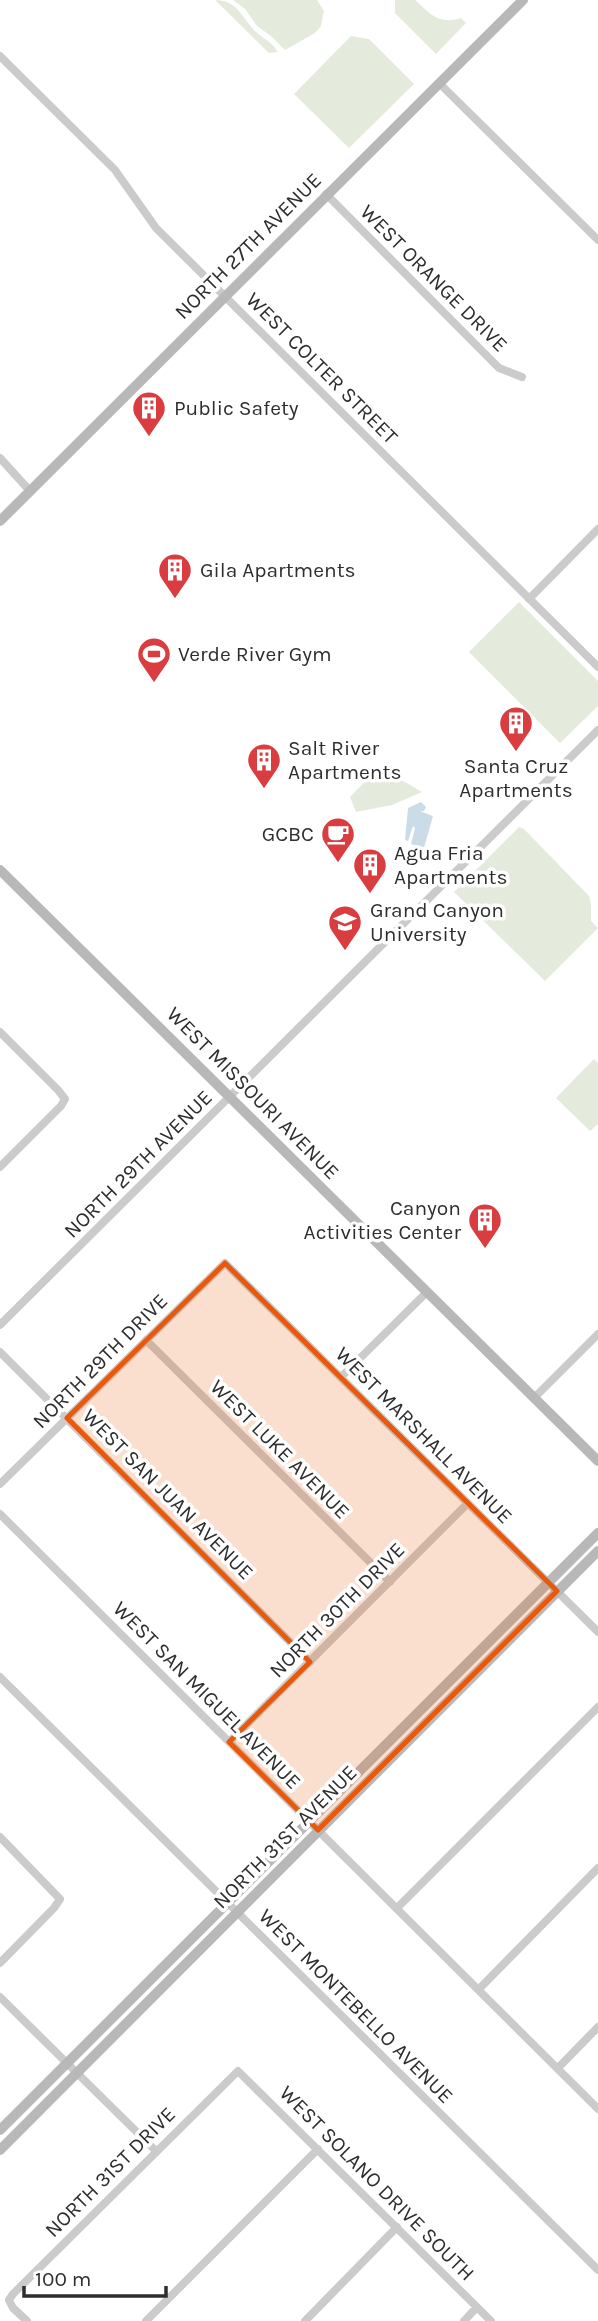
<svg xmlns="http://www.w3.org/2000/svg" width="598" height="2321" viewBox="0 0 598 2321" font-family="Karla,sans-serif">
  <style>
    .green { fill: #e4ebdd }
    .water { fill: #cbdce9 }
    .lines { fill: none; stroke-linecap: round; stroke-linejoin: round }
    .street { stroke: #cbcbcb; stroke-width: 8 }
    .secondary { stroke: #b8b8b8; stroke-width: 10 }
    .marked { fill: #e8590c; fill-opacity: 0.2; stroke: #e8590c; stroke-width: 5; stroke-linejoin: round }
    .labels { text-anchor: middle; stroke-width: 7; stroke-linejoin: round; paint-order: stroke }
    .street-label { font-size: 21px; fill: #2e2e2e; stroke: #fff }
    .poi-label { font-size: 21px; fill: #2e2e2e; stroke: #fff; text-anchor: start }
  </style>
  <rect width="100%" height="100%" fill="#fff"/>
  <path class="green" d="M215,0C236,0 241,15 253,29C261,38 269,39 278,52L269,53Z
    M233,0H317L324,11L321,26L315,33L285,50L271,36L257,26L245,9Z
    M395,0H415C431,14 438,25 461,18L466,23L436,54L395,13Z
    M351,36L369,39L414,84L349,148L294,94Z
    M519,602L598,681V706L560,743L469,652Z
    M379,767L422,792L392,805L356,812L350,797Z
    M519,827L524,829L589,896L591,905V921L598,928L545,981L454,892Z
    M594,1059L598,1063V1124L590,1131L556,1098Z"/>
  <path class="water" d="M421,802L426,807L424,811H420L433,816L424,848L411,844L415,828L413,826L408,841L405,840L408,808Z"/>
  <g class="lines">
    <path class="street" d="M0,56L115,170L156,228L598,667
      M439,83L598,240
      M326,194L499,368L522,377
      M0,458L30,491
      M529,599L598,529
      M0,1032L58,1090L65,1099L61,1106L0,1167
      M0,1325L598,730
      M146,1340L390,1582
      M0,1352L310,1662
      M341,1377L427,1292
      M534,1398L598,1334
      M0,1484L225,1263L598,1632
      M0,1514L598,2109
      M0,1677L598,2270
      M229,1742L468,1503
      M0,1837L60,1899L54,1908L0,1963
      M397,1908L598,1707
      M479,1989L598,1868
      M0,1997L156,2151
      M558,2068L598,2027
      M27,2321L13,2308L9,2300L13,2294L238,2071L491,2321
      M146,2321L318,2149
      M305,2321L397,2227
      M464,2321L477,2307"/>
    <path class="secondary" d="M0,521L523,0
      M0,870L598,1461
      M0,2130L598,1533
      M0,2150L598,1551"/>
  </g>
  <path class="marked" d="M225,1263L557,1591L318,1830L229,1742L310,1662L67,1418Z"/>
  <defs>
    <g id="building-pin" transform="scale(1.75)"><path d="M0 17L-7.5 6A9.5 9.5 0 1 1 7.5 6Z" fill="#d93d40" stroke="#fff"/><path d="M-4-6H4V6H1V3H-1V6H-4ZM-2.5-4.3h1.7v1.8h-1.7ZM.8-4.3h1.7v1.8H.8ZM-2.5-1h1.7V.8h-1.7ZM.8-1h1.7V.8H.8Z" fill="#fff"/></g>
    <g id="stadium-pin" transform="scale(1.75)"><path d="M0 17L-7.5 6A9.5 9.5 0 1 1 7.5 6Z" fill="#d93d40" stroke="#fff"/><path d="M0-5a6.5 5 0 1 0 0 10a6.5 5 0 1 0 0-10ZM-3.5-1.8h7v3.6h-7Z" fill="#fff"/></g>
    <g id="cafe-pin" transform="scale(1.75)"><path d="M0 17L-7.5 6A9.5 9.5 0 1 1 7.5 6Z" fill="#d93d40" stroke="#fff"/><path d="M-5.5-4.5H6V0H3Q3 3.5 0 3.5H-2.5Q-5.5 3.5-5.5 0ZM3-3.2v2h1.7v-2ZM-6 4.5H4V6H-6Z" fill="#fff"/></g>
    <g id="university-pin" transform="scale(1.75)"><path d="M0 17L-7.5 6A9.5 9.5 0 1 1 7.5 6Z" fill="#d93d40" stroke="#fff"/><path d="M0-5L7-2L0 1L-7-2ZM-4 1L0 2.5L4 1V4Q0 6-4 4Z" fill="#fff"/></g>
  </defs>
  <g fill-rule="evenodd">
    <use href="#building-pin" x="149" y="408"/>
    <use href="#building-pin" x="175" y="570"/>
    <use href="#stadium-pin" x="154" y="654"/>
    <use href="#building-pin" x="516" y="723"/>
    <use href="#building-pin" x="264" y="760"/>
    <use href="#cafe-pin" x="338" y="834"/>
    <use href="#building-pin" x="370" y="865"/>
    <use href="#university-pin" x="345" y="922"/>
    <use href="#building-pin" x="485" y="1220"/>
  </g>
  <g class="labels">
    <g class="street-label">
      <text transform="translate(248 246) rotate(-45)" y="7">NORTH 27TH AVENUE</text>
      <text transform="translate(434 278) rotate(45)" y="7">WEST ORANGE DRIVE</text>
      <text transform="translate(322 368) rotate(45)" y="7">WEST COLTER STREET</text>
      <text transform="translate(253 1093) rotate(45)" y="7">WEST MISSOURI AVENUE</text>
      <text transform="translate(138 1164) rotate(-45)" y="7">NORTH 29TH AVENUE</text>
      <text transform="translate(100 1361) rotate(-45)" y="7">NORTH 29TH DRIVE</text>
      <text transform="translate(424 1435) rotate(45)" y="7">WEST MARSHALL AVENUE</text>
      <text transform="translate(280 1449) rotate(45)" y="7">WEST LUKE AVENUE</text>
      <text transform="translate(168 1494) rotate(45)" y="7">WEST SAN JUAN AVENUE</text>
      <text transform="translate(337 1610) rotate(-45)" y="7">NORTH 30TH DRIVE</text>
      <text transform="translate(207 1695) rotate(45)" y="7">WEST SAN MIGUEL AVENUE</text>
      <text transform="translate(285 1837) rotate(-45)" y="7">NORTH 31ST AVENUE</text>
      <text transform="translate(356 2006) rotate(45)" y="7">WEST MONTEBELLO AVENUE</text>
      <text transform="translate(110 2172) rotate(-45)" y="7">NORTH 31ST DRIVE</text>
      <text transform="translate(377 2183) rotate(45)" y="7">WEST SOLANO DRIVE SOUTH</text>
    </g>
    <g class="poi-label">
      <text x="174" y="415">Public Safety</text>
      <text x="200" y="577">Gila Apartments</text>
      <text x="178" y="661">Verde River Gym</text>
      <text x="288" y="755">Salt River<tspan x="288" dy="24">Apartments</tspan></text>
      <text x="516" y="773" text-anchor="middle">Santa Cruz<tspan x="516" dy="24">Apartments</tspan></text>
      <text x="314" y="841" text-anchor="end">GCBC</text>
      <text x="394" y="860">Agua Fria<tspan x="394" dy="24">Apartments</tspan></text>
      <text x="370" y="917">Grand Canyon<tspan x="370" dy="24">University</tspan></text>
      <text x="461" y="1215" text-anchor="end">Canyon<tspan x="461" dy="24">Activities Center</tspan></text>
    </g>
  </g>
  <path d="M24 2286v10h142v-10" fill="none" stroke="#2e2e2e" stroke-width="3.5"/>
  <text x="35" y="2286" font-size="21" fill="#2e2e2e" stroke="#ffffff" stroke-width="5" paint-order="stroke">100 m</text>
</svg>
